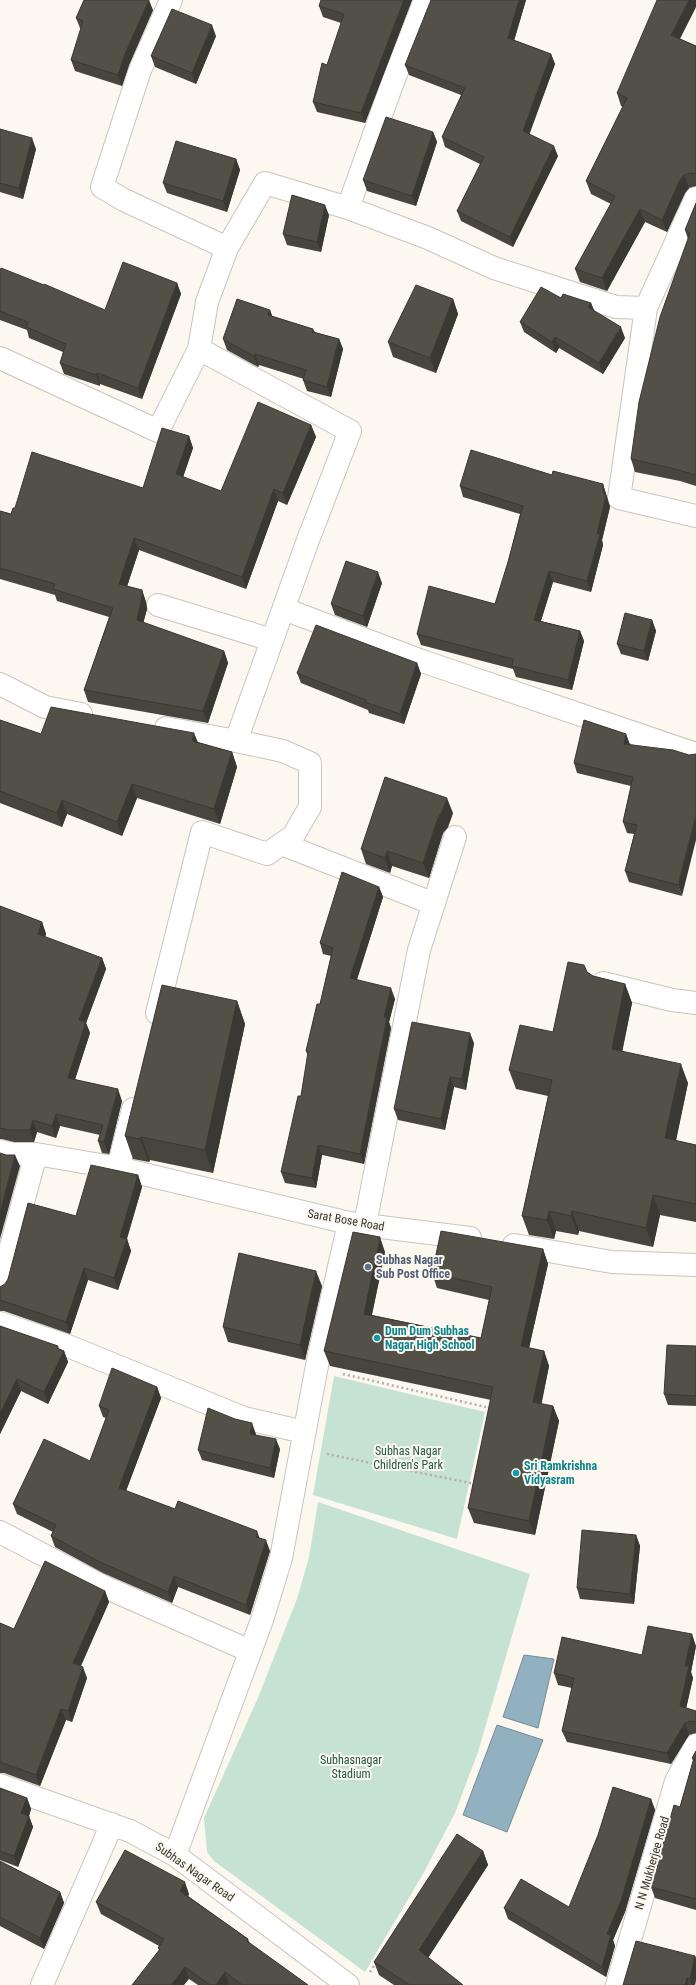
<svg xmlns="http://www.w3.org/2000/svg" width="696" height="1985" viewBox="0 0 696 1985" font-family="'Roboto Condensed',sans-serif">
  <style>
    .green { fill: #c6e2d3 }
    .water { fill: #91b0c0; stroke: #768b96 }
    .lines { fill: none; stroke-linecap: round; stroke-linejoin: round }
    .street-casing { stroke: #c9c4bc; stroke-width: 24 }
    .path { stroke: #b2afa8; stroke-width: 2.5; stroke-dasharray: 2 3; stroke-linecap: butt }
    .street { stroke: #fff; stroke-width: 22 }
    .wall { fill: #47453e }
    .shaded-wall { fill: #3a3832 }
    .building { fill: #535048; stroke: #3a3832 }
    .service-dot { fill: #5c6f8a; stroke: #fcf8ef; stroke-width: 1.5 }
    .culture-dot { fill: #0f9aa8; stroke: #fcf8ef; stroke-width: 1.5 }
    .labels { text-anchor: middle; stroke-width: 4; stroke-linejoin: round; paint-order: stroke }
    .street-label { font-size: 12px; fill: #383633; stroke: #fcf8ef }
    .service-label { font-size: 12px; font-weight: bold; fill: #4e5e75; stroke: #fcf8ef; text-anchor: start }
    .culture-label { font-size: 12px; font-weight: bold; fill: #0d838f; stroke: #fcf8ef; text-anchor: start }
    .park-label { font-size: 12px; fill: #225941; stroke: #fcf8ef }
  </style>
  <rect width="100%" height="100%" fill="#fcf8ef"/>
  <path class="green" d="M334,1376L485,1412L457,1539L313,1495Z
    M318,1502L530,1574L478,1752L455,1813L423,1874L365,1972L214,1861L207,1852L204,1818L257,1700L297,1599L309,1557Z"/>
  <path class="water" d="M524,1655L554,1659L538,1728L503,1717Z
    M497,1725L543,1740L507,1832L463,1815Z"/>
  <g class="lines">
    <g class="street-casing">
      <path id="street" d="M348,208L391,87L425,0
        M227,248L265,183L348,208L428,238L494,268L616,307L646,308L619,498L696,516
        M646,308L696,198
        M0,358L158,431L199,349L207,302L227,248L124,200L102,187L140,70L171,0
        M158,605L272,640
        M284,609L422,661L696,754
        M0,684L45,707L81,714
        M166,728L236,741L308,540L350,431L199,349
        M282,844L434,904
        M603,983L672,1000L696,1003
        M157,1013L202,832L267,854L293,836L310,807V763L283,751L236,741
        M0,1151L13,1154H36L118,1168L349,1223L470,1238
        M118,1168L133,1109
        M365,1224L419,950L455,837
        M514,1245L612,1262L696,1265
        M0,1287L36,1154
        M0,1323L68,1346L244,1418L304,1432
        M0,1532L98,1584L250,1651
        M0,1785L130,1831L175,1855L348,1985
        M175,1855L262,1620L281,1558L319,1355L349,1223
        M42,1985L112,1824
        M617,1985L676,1781L696,1745"/>
    </g>
    <path class="path" d="M343,1374L490,1408V1410
      M327,1454L475,1484
      M370,1972L376,1963"/>
    <use href="#street" class="street"/>
  </g>
  <path class="wall" d="M412,0L365,123L317,112L313,102L327,65L341,23L323,17L319,6Z
    M526,0L514,40L551,54L555,64L529,134L558,156L513,247L461,221L457,211L480,164L445,147L442,137L461,95L409,75L405,65Z
    M696,7L680,39L696,46V186L689,188L685,193L667,232L645,222L607,291L580,282L575,269L611,204L591,194L586,181L623,107L621,106L617,93Z
    M153,10L129,65L122,86L75,71L71,60L81,29L80,28L76,18Z
    M216,36L196,84L155,67L151,56Z
    M0,129L36,149L23,199L0,192Z
    M433,132L437,142L416,206L367,191L363,180Z
    M236,159L240,170L227,212L167,193L163,183Z
    M696,203V486L680,481L635,472L631,459L688,239L685,230Z
    M329,215L321,252L287,245L283,234Z
    M0,271L105,310L177,283L181,294L142,399L100,384V386L64,374L60,363L63,352L29,338L27,330L0,320Z
    M561,298L591,303L594,310L625,338L603,374L559,348L556,353L524,332L520,322Z
    M453,299L458,314L436,373L393,357L388,342Z
    M270,310L272,316L313,329L315,332L339,339L343,349L331,397L307,391L303,380L304,379L259,365L258,367L227,350L223,339Z
    M311,425L316,437L287,505L278,501L246,589L139,550L127,586L142,590L146,602L147,609L143,623L224,651L228,663L208,723L88,702L84,690L109,617L57,601L55,595L0,579V511L11,514L15,508L143,488L189,436L193,448L183,477L221,491Z
    M552,475L603,484L610,507L602,540L603,545L591,592L553,582L541,621L580,631L584,641L572,690L516,677L513,669L421,645L417,634L495,604L508,562L520,514L463,497L460,486Z
    M382,583L367,627L335,615L331,604Z
    M652,620L656,631L648,661L621,654L617,644Z
    M417,663L421,674L404,724L369,713L368,710L301,683L297,673Z
    M0,720L41,734L198,742L232,752L237,767L220,824L137,798L122,836L67,814L62,827L0,803Z
    M626,734L630,745L682,896L629,882L625,871L634,834L627,833L623,822L631,786L577,773L574,763Z
    M453,813L448,827L443,833L429,878L392,866L390,873L366,864L361,849Z
    M379,887L383,897L357,980L395,999L389,1022L391,1028L364,1164L322,1155L316,1188L285,1183L281,1172L301,1096L308,1056L306,1051L320,1004L331,956L323,954L320,943Z
    M0,906L42,922L46,934L45,937L102,958L106,969L86,1023L90,1033L75,1079L122,1101L109,1154L102,1153L98,1141L100,1135L60,1126L56,1138L37,1132L34,1142H14L2,1139H0Z
    M587,972L593,976L625,984L632,1003L622,1051L688,1083L676,1141L696,1145V1222L660,1215L653,1247L579,1231L578,1235L556,1231L554,1239L529,1235L522,1216L548,1096L516,1089L509,1070L553,1032Z
    M237,1001L245,1024L213,1173L150,1160L149,1162L133,1159L125,1136Z
    M474,1043L466,1090L454,1087L445,1130L398,1120L394,1109Z
    M138,1175L142,1187L127,1239L131,1251L118,1290L88,1280L70,1334L4,1311H0V1287L5,1284L76,1216Z
    M543,1249L548,1264L529,1348L544,1351L549,1366L541,1404L553,1406L559,1421L535,1535L474,1523L468,1508L491,1400L330,1366L324,1351L385,1252L372,1315L481,1338L489,1300L437,1288L432,1273Z
    M322,1286L305,1360L228,1342L223,1327Z
    M0,1326L64,1351L68,1362L48,1404L21,1391L0,1434Z
    M696,1346V1406L668,1405L664,1394Z
    M157,1387L161,1398L126,1491L175,1509L260,1538L270,1551L250,1615L178,1587L172,1603L103,1573L55,1547L51,1536L53,1532L17,1514L13,1504L90,1461L106,1418L103,1417L99,1406Z
    M256,1434V1435L280,1449L274,1478L202,1460L198,1450Z
    M636,1535L640,1546L634,1604L580,1599L577,1588Z
    M105,1591L109,1602L81,1666L87,1678L72,1722L66,1720L40,1786L4,1773H0V1623L14,1629Z
    M696,1646L691,1672L693,1678L686,1708L696,1711V1733L689,1735L671,1764L567,1742L562,1731L572,1688L558,1685L554,1673L642,1655Z
    M696,1751V1910L655,1898L651,1887L680,1807L693,1761L692,1758Z
    M0,1788L27,1798L31,1809L29,1816L33,1827L18,1867L0,1860Z
    M651,1799L655,1810L625,1912L613,1940L615,1946L606,1977L508,1919L504,1908L569,1907Z
    M483,1851L488,1865L428,1958L463,1985H394L379,1975L374,1962Z
    M0,1862L60,1892L64,1903L44,1949L0,1926Z
    M189,1894L188,1896L248,1939L250,1944L308,1985H198L189,1979L159,1950L158,1948L159,1946L101,1914L96,1902Z
    M695,1956L696,1959V1979L695,1985H623Z"/>
  <path class="shaded-wall" d="M149,0L153,10L129,65L122,86L118,75L125,54Z
    M404,0H412L365,123L361,113Z
    M519,0H526L512,48L508,38Z
    M689,0H696V7L675,47L671,35Z
    M212,25L216,36L196,84L192,73Z
    M551,54L555,64L527,141L523,131Z
    M433,132L437,142L416,206L412,196Z
    M32,138L36,149L23,199L19,188Z
    M554,146L558,156L513,247L510,237Z
    M236,159L240,170L227,212L223,201Z
    M684,175L689,188L685,193L667,232L662,220L680,180Z
    M325,205L329,215L321,252L317,242Z
    M640,209L645,222L607,291L602,278Z
    M177,283L181,294L142,399L138,388Z
    M453,299L458,314L436,373L430,358Z
    M591,303L595,313L588,307Z
    M270,310L274,321L268,315Z
    M621,327L625,338L603,374L599,363Z
    M555,337L559,348L556,353L552,342Z
    M339,339L343,349L331,397L327,387Z
    M255,354L259,365L258,367L254,356Z
    M97,373L100,384V386L96,375Z
    M311,425L316,437L287,505L283,493Z
    M189,436L193,448L180,486L176,474Z
    M603,484L610,507L602,540L603,545L591,592L587,581L597,534L603,491Z
    M274,489L278,501L246,589L242,577Z
    M134,538L139,550L124,596L119,584Z
    M549,571L553,582L538,630L534,620Z
    M378,572L382,583L367,627L363,616Z
    M142,590L146,602L147,609L141,632L137,620Z
    M652,620L656,631L648,661L644,651Z
    M580,631L584,641L572,690L568,680Z
    M224,651L228,663L208,723L203,711Z
    M417,663L421,674L404,724L400,714Z
    M194,733L200,747L192,741Z
    M626,734L630,745L624,744Z
    M232,752L237,767L220,824L214,809Z
    M132,784L137,798L122,836L117,822Z
    M447,798L453,813L448,827L443,833L429,878L423,863L438,818Z
    M62,800L67,814L62,827L57,813Z
    M696,815V840L682,896L678,885Z
    M387,851L392,866L390,873L385,858Z
    M379,887L383,897L354,988L350,978Z
    M42,922L46,934L42,946L38,934Z
    M102,958L106,969L86,1023L90,1033L72,1089L68,1078L79,1020Z
    M625,984L632,1003L619,1068L612,1049Z
    M391,988L395,999L389,1022L391,1028L364,1164L360,1154L384,1017Z
    M237,1001L245,1024L213,1173L205,1150Z
    M470,1033L474,1043L466,1090L462,1079Z
    M681,1064L688,1083L672,1158L665,1138Z
    M450,1077L454,1087L445,1130L441,1119Z
    M118,1089L122,1101L109,1154L104,1142Z
    M56,1114L60,1126L56,1138L52,1126Z
    M33,1120L37,1132L34,1142L30,1130Z
    M141,1137L150,1160L149,1162L140,1139Z
    M318,1145L322,1155L316,1188L312,1178Z
    M15,1155L20,1166L0,1239V1212Z
    M138,1175L142,1187L125,1244L127,1239L131,1251L118,1290L114,1278L120,1237Z
    M653,1195L660,1215L653,1247L646,1228Z
    M549,1211L556,1231L554,1239L547,1220Z
    M572,1211L579,1231L578,1235L571,1216Z
    M380,1237L385,1252L369,1328L364,1314Z
    M543,1249L548,1264L526,1361L521,1346Z
    M84,1268L88,1280L70,1334L66,1322Z
    M316,1271L322,1286L305,1360L300,1345Z
    M58,1346L61,1355L64,1351L68,1362L48,1404L44,1392Z
    M544,1351L549,1366L539,1417L533,1402Z
    M17,1379L21,1391L0,1434V1414Z
    M157,1387L161,1398L123,1499L119,1488Z
    M553,1406L559,1421L535,1535L529,1521Z
    M252,1423L256,1434L254,1444L250,1434Z
    M276,1439L280,1449L274,1478L270,1468Z
    M257,1531L261,1542L256,1537Z
    M636,1535L640,1546L634,1604L630,1594Z
    M266,1540L270,1551L250,1615L246,1605Z
    M174,1576L178,1587L172,1603L168,1592Z
    M105,1591L109,1602L77,1674L73,1663Z
    M692,1634L696,1646L691,1672L693,1678L684,1718L680,1706L685,1666Z
    M83,1667L87,1678L72,1722L68,1711Z
    M61,1709L66,1720L40,1786L36,1775Z
    M685,1723L689,1735L671,1764L667,1753Z
    M27,1798L31,1809L29,1816L33,1827L18,1867L14,1856L21,1813Z
    M651,1799L655,1810L625,1912L613,1940L615,1946L606,1977L602,1967L607,1934Z
    M483,1851L488,1865L424,1964L419,1950Z
    M185,1882L189,1894L185,1903L180,1891Z
    M60,1892L64,1903L44,1949L40,1938Z
    M695,1956L696,1959V1979L695,1985H692L690,1979Z
    M185,1967L189,1979L184,1985H171Z
    M225,1972L229,1985H216Z
    M687,1978L689,1985H685Z"/>
  <path class="building" d="M84,0H149L125,54L118,75L71,60L83,21L76,18Z
    M321,0H404L361,113L313,102L322,63L327,65L344,14L319,6Z
    M431,0H519L508,38L551,54L523,131L554,146L510,237L457,211L484,157L442,137L465,88L405,65Z
    M657,0H689L671,35L696,46V174L691,173L684,175L680,180L662,220L640,209L602,278L575,269L615,196L586,181L627,98L617,93Z
    M172,9L212,25L192,73L151,56Z
    M386,117L433,132L412,196L363,180Z
    M0,129L32,138L19,188L0,183Z
    M176,141L236,159L223,201L163,183Z
    M292,195L325,205L317,242L283,234Z
    M696,203V475L675,469L631,459L639,402L660,317L690,233L685,230Z
    M123,262L177,283L138,388L97,373L96,375L60,363L66,344L26,327L28,322L0,311V271L1,268L44,285V284L105,310Z
    M416,285L453,299L430,358L388,342Z
    M541,287L561,298L563,294L591,303L588,307L621,327L599,363L555,337L552,342L520,322Z
    M237,299L270,310L268,315L313,329L312,332L339,339L327,387L303,380L306,370L255,354L254,356L223,339Z
    M258,402L311,425L283,493L274,489L242,577L134,538L119,584L142,590V597L137,620L224,651L203,711L84,690L113,608L53,589L55,584L0,568V511L11,514L13,508H15L32,452L143,488L162,428L189,436L176,474L221,491Z
    M471,450L552,475L553,471L603,484V491L606,496L597,534H600L587,581L549,571L534,620L580,631L568,680L512,666L513,659L417,634L429,586L495,604L508,562L523,506L460,486Z
    M346,561L378,572L363,616L331,604Z
    M625,613L652,620L644,651L617,644Z
    M316,625L417,663L400,714L365,702L366,700L297,673Z
    M51,707L194,733L192,741L232,752L214,809L132,784L117,822L62,800L57,813L0,791V720L41,734Z
    M584,720L626,734L624,744L673,750L689,755L696,754V815L678,885L625,871L637,825L623,822L633,777L574,763Z
    M385,777L447,798L442,812L438,818L423,863L387,851L385,858L361,849Z
    M342,872L379,887L350,978L391,988L384,1017L387,1018L360,1154L318,1145L312,1178L281,1172L298,1096H301L308,1052L306,1051L317,1004H320L333,948L320,943Z
    M0,906L42,922L38,934L102,958L79,1020L86,1022L68,1078L118,1089L104,1142L98,1141L103,1125L56,1114L52,1126L33,1120L30,1130H10L0,1128Z
    M568,962L584,965L587,972L593,976L625,984L612,1049L681,1064L665,1138L696,1145V1204L653,1195L646,1228L572,1211L571,1216L549,1211L547,1220L522,1216L552,1080L509,1070L520,1025L553,1032Z
    M162,985L237,1001L205,1150L141,1137L140,1139L125,1136Z
    M412,1022L470,1033L462,1079L450,1077L441,1119L394,1109Z
    M0,1153L6,1155H15L0,1212Z
    M91,1165L138,1175L120,1237L127,1239L114,1278L84,1268L66,1322L0,1300V1287L5,1284L8,1279L28,1203L76,1216Z
    M441,1231L543,1249L521,1346L544,1351L533,1402L553,1406L529,1521L468,1508L493,1387L324,1351L353,1232L380,1237L364,1314L481,1338L492,1287L432,1273Z
    M239,1253L316,1271L300,1345L223,1327Z
    M0,1326L58,1346L57,1348L64,1351L44,1392L17,1379L0,1414Z
    M667,1345L696,1346V1396L664,1394Z
    M112,1368L157,1387L119,1488L175,1509L178,1501L257,1531L256,1537L266,1540L246,1605L174,1576L168,1592L100,1562L51,1536L56,1525L13,1504L44,1439L90,1461L109,1410L99,1406Z
    M208,1408L235,1419L252,1423L250,1434L276,1439L270,1468L198,1450Z
    M582,1530L636,1535L630,1594L577,1588Z
    M45,1561L105,1591L73,1663L83,1667L68,1711L61,1709L36,1775L0,1762V1623L14,1629Z
    M648,1626L692,1634L685,1666H689L680,1706L696,1711V1722L691,1721L685,1723L667,1753L562,1731L574,1678L554,1673L562,1637L642,1655Z
    M696,1751V1899L651,1887L674,1805L680,1807L694,1758H692Z
    M613,1787L651,1799L621,1901L607,1934L611,1935L602,1967L504,1908L521,1879L569,1907L598,1835Z
    M0,1788L27,1798L21,1813L29,1816L14,1856L0,1851Z
    M457,1834L483,1851L419,1950L463,1985H410L374,1962Z
    M125,1850L185,1882L180,1891L248,1939L247,1941L308,1985H242L225,1972L216,1985H210L185,1967L171,1985H132L160,1949L158,1948L164,1939L96,1902Z
    M0,1861L60,1892L40,1938L0,1917Z
    M636,1941L695,1956L690,1979L687,1978L685,1985H623Z"/>
  <circle class="service-dot" cx="368" cy="1267" r="4"/>
  <g class="culture-dot">
    <circle cx="377" cy="1338" r="4"/>
    <circle cx="516" cy="1473" r="4"/>
  </g>
  <g class="labels">
    <g class="street-label">
      <text transform="translate(346 1220) rotate(10)" y="4">Sarat Bose Road</text>
      <text transform="translate(652 1863) rotate(-74)" y="4">N N Mukherjee Road</text>
      <text transform="translate(195 1872) rotate(35)" y="4">Subhas Nagar Road</text>
    </g>
    <g class="service-label">
      <text x="376" y="1264">Subhas Nagar<tspan x="376" dy="14">Sub Post Office</tspan></text>
    </g>
    <g class="culture-label">
      <text x="385" y="1335">Dum Dum Subhas<tspan x="385" dy="14">Nagar High School</tspan></text>
      <text x="524" y="1470">Sri Ramkrishna<tspan x="524" dy="14">Vidyasram</tspan></text>
    </g>
    <g class="park-label">
      <text x="408" y="1455">Subhas Nagar<tspan x="408" dy="14">Children's Park</tspan></text>
      <text x="351" y="1764">Subhasnagar<tspan x="351" dy="14">Stadium</tspan></text>
    </g>
  </g>
</svg>
